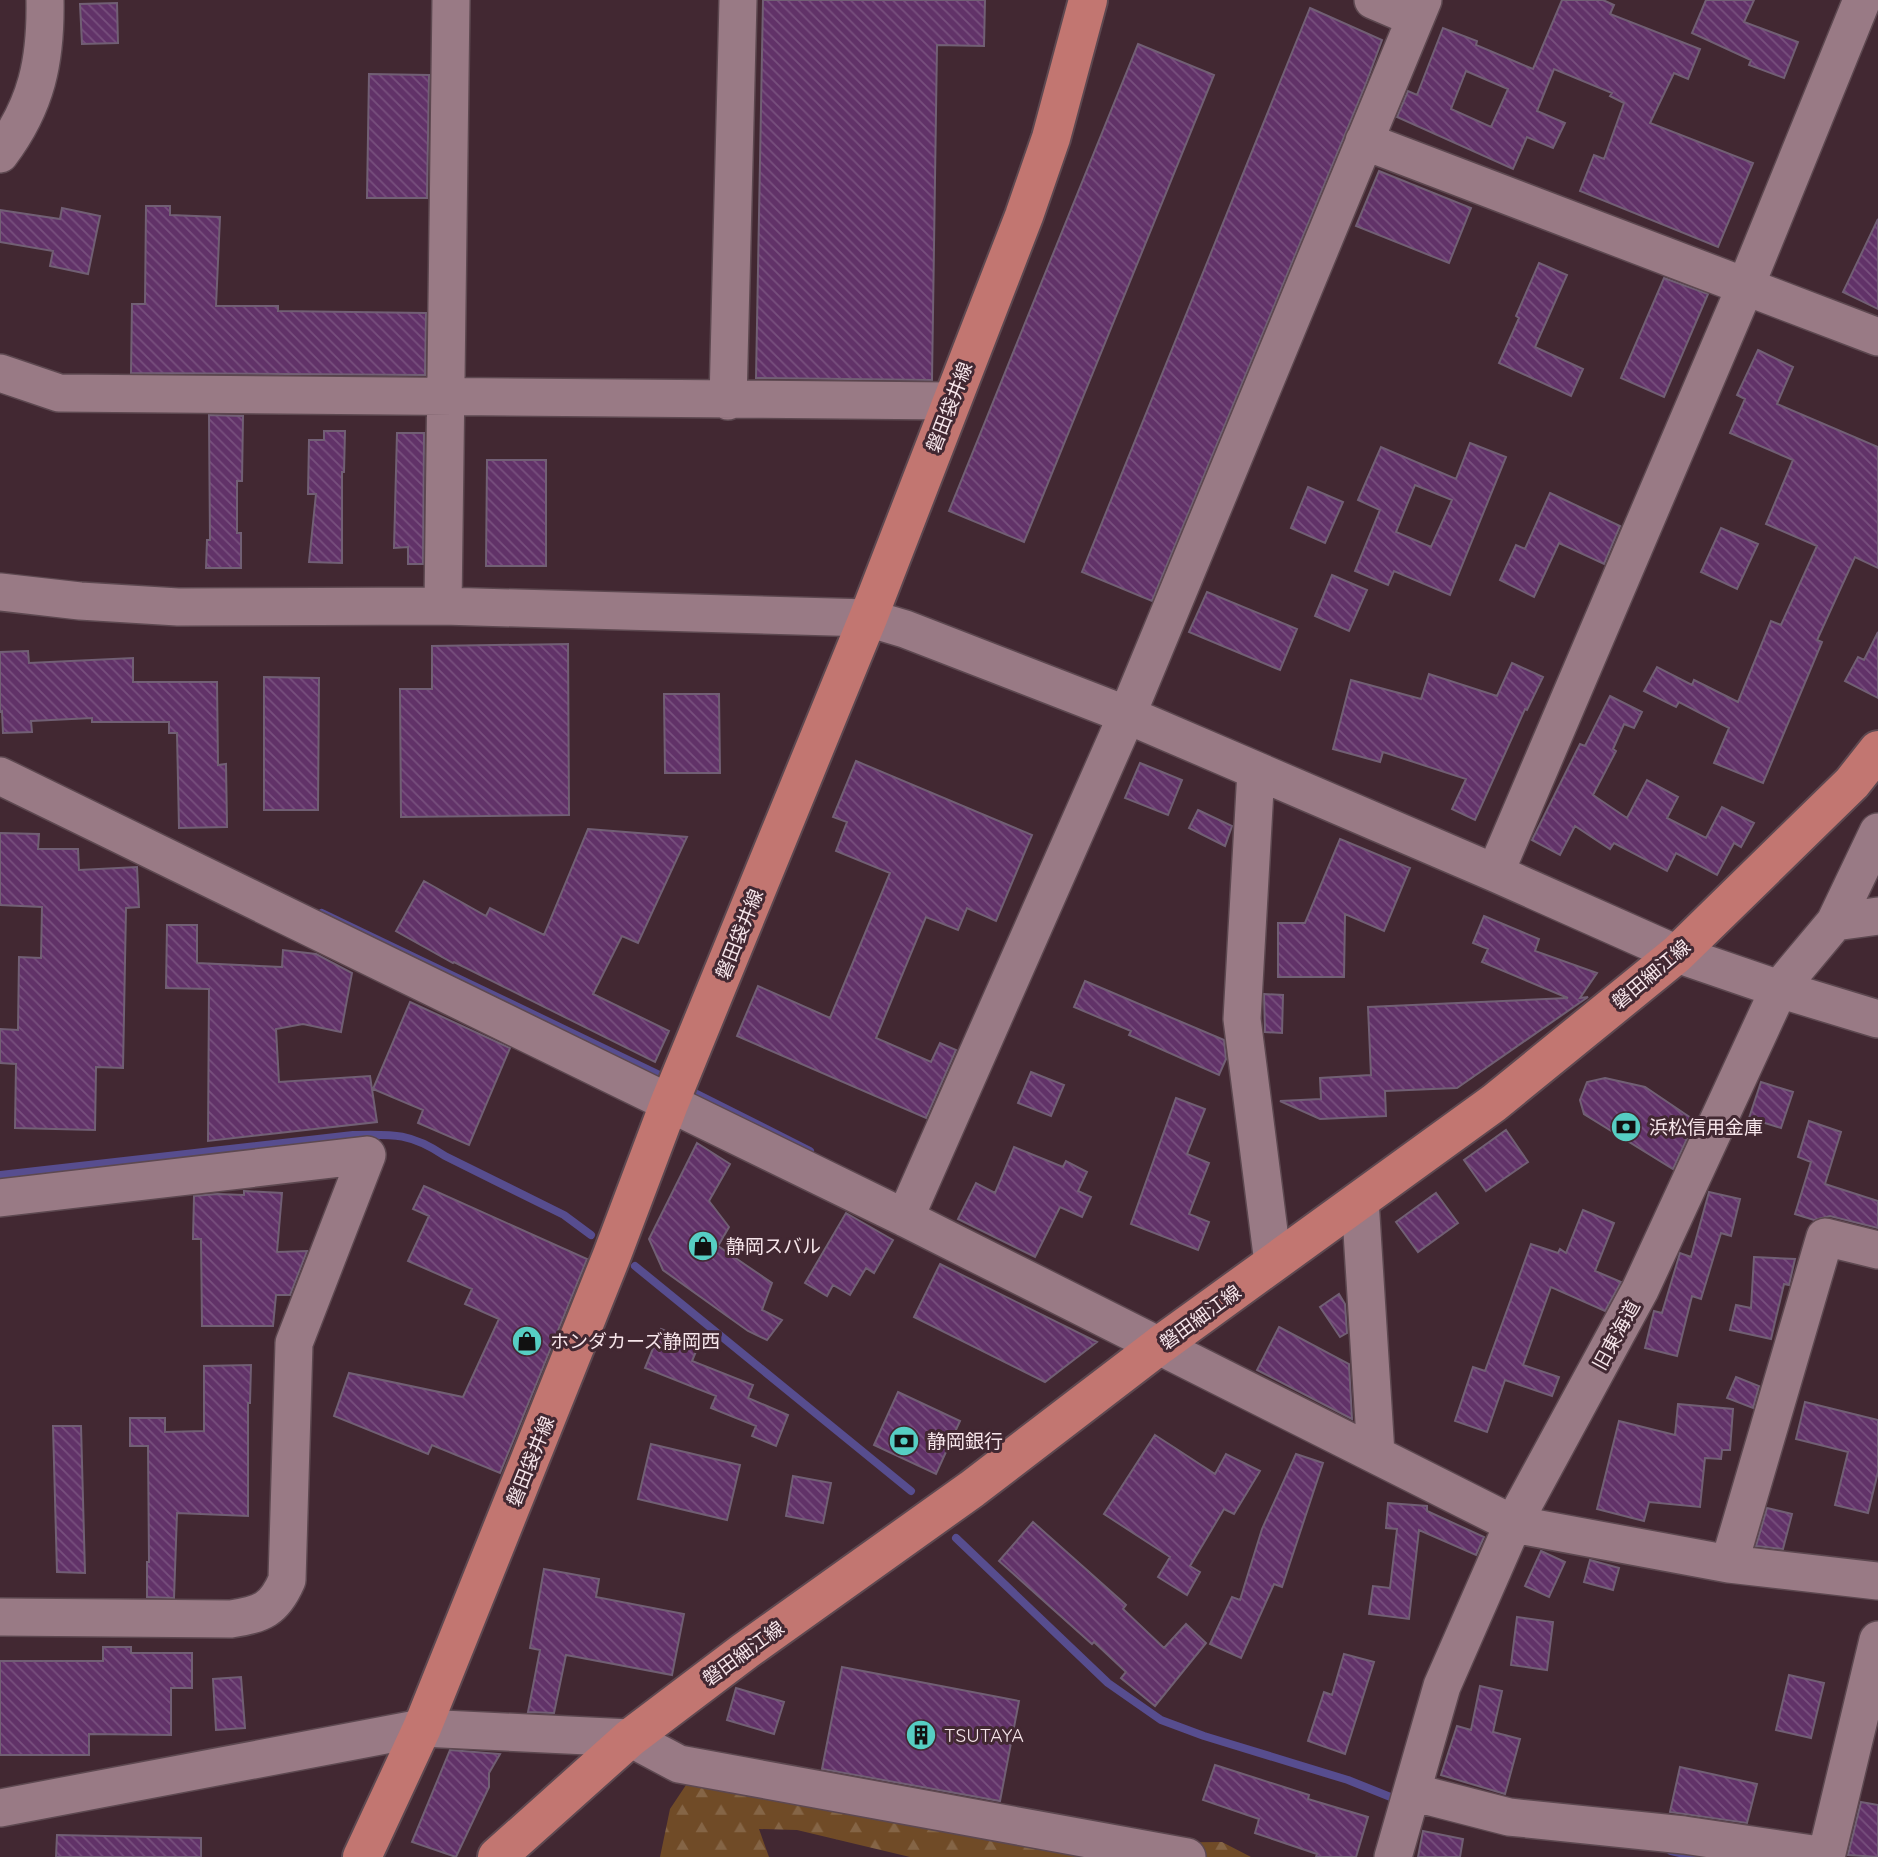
<svg xmlns="http://www.w3.org/2000/svg" width="1878" height="1857" viewBox="0 0 1878 1857" font-family="Quicksand,'Noto Sans JP',sans-serif">
  <style>
    .forest { fill: url(#forest-firs) }
    .lines { fill: none; stroke-linecap: round; stroke-linejoin: round }
    .stream { stroke: #574d8f; stroke-width: 8 }
    .building { fill: url(#building-back-hatch); stroke: #715f74; stroke-width: 2; fill-rule: evenodd }
    .minor-casing { stroke: #5d4850; stroke-width: 40 }
    .major-casing { stroke: #5d4850; stroke-width: 42 }
    .minor { stroke: #997a85; stroke-width: 37 }
    .major { stroke: #c27671; stroke-width: 38 }
    .labels { text-anchor: middle; stroke-width: 6; stroke-linejoin: round; paint-order: stroke }
    .street-label { font-size: 19px; fill: #f7e6eb; stroke: #422832 }
    .poi-label { font-size: 19px; fill: #f7e6eb; stroke: #422832; text-anchor: start }
  </style>
  <defs>
    <pattern id="forest-firs" width="22" height="20" patternUnits="userSpaceOnUse" patternTransform="scale(1.75)"><rect width="22" height="20" fill="#704b27"/><path d="M5 1l3.5 6h-7zM16 11l3.5 6h-7z" fill="#856546"/></pattern>
    <pattern id="building-back-hatch" width="6" height="6" patternUnits="userSpaceOnUse" patternTransform="scale(1.75)"><rect width="6" height="6" fill="#613268"/><path d="M-1 5l2 2M0 0l6 6M5-1l2 2" fill="none" stroke="#78507e"/></pattern>
  </defs>
  <rect width="100%" height="100%" fill="#422832"/>
  <path class="forest" d="M698,1767L1113,1843L1222,1842L1251,1857H910L797,1830L759,1829L769,1857H660L670,1809Z"/>
  <g class="lines">
    <path class="stream" d="M322,913L670,1080
      M687,1089L810,1151
      M0,1175L353,1135C393,1134 411,1133 445,1156L564,1215L591,1235
      M635,1266L911,1491
      M956,1538L1108,1683L1161,1720L1204,1736L1348,1780L1398,1800
      M1671,1851L1697,1857"/>
  </g>
  <path class="building" d="M763,0H985L984,46L937,45L932,380L756,378Z
    M1562,0H1603L1614,5L1610,14L1700,49L1688,79L1674,73L1650,123L1753,163L1718,247L1580,191L1594,155L1604,159L1624,103L1610,96L1612,93L1554,69L1537,111L1565,123L1553,148L1527,137L1513,169L1397,117L1408,91L1417,95L1443,28L1477,41L1476,45L1533,69ZM1466,71L1508,89L1491,127L1451,109Z
    M1706,0H1754L1744,22L1798,42L1784,78L1749,65L1751,60L1692,33Z
    M117,3L118,43L82,44L80,4Z
    M1310,8L1382,40L1365,86L1152,601L1082,572Z
    M1138,44L1214,75L1024,542L949,511Z
    M369,74L429,75L427,198H367Z
    M1379,171L1471,208L1449,263L1356,226Z
    M146,206H170V215L220,217L216,306H278V311L426,313L425,375L131,373L132,304H145Z
    M62,208L100,216L88,274L50,266L53,251L0,242V210L60,219Z
    M1878,219V309L1843,292Z
    M1539,263L1567,275L1535,347L1583,369L1571,396L1499,363L1519,318L1516,316Z
    M1664,278L1708,294L1664,397L1621,378Z
    M1758,350L1793,367L1777,404L1878,447V568L1855,557L1817,640L1822,642L1763,783L1714,763L1729,728L1679,702L1676,707L1644,691L1657,667L1692,685L1694,680L1738,702L1771,621L1781,625L1817,546L1766,524L1793,460L1730,433L1745,399L1737,395Z
    M209,415L243,416L242,481H237V533H241V568H206L207,540H210Z
    M324,431H345L344,472H342V563L309,562L316,494H308L309,440H324Z
    M397,433H424L423,564H408V547L394,548Z
    M1470,443L1506,457L1450,595L1394,571L1388,585L1355,571L1380,510L1358,500L1381,447L1456,479ZM1415,485L1452,500L1431,547L1396,532Z
    M487,460H546V566H486Z
    M1308,487L1343,502L1325,543L1291,528Z
    M1550,493L1620,526L1604,564L1559,543L1534,597L1500,580L1516,545L1525,549Z
    M1721,528L1758,544L1737,589L1701,572Z
    M1332,575L1367,590L1349,631L1315,616Z
    M1207,592L1297,629L1280,670L1189,632Z
    M1878,632V698L1845,681L1858,657L1864,660Z
    M568,644L569,815L401,817L400,689H432V646Z
    M28,651L29,663L133,658V682H217L218,765L226,764L227,827L179,828L177,733H169V722H92V718L31,721L32,732L3,733L2,711L0,712V652Z
    M1512,663L1543,677L1527,710L1525,709L1475,820L1452,809L1466,779L1383,752L1380,762L1333,749L1351,680L1421,699L1429,674L1497,696Z
    M264,677L319,678L318,810H264Z
    M664,694H719L720,773H665Z
    M1610,696L1642,712L1634,728L1624,724L1613,749L1616,751L1593,795L1627,818L1647,780L1678,797L1667,818L1706,838L1722,807L1754,823L1741,847L1734,843L1717,875L1676,853L1667,871L1614,843L1610,849L1575,826L1560,855L1532,840L1580,744L1585,746Z
    M856,761L1032,835L996,921L967,908L958,930L926,917L876,1038L931,1062L940,1043L956,1050L926,1118L737,1036L758,986L830,1018L890,873L836,851L847,822L833,817Z
    M1140,763L1182,780L1168,815L1125,798Z
    M1198,810L1232,826L1225,846L1189,828Z
    M588,829L687,837L638,943L622,936L593,994L669,1031L655,1062L454,962L453,963L396,931L424,881L486,916L490,908L544,935Z
    M0,833L39,834L38,849H78L79,870L137,867L139,907L126,908L123,1068L96,1067L95,1130L15,1128L16,1064L0,1063V1029L18,1030L19,957L41,958L42,907L0,905Z
    M1340,839L1410,868L1384,931L1345,914L1344,977H1278V923H1305Z
    M1484,916L1539,939L1535,951L1597,973L1580,998L1588,997L1457,1088L1385,1091L1386,1116L1320,1119L1280,1101L1321,1099L1320,1078L1371,1075L1368,1007L1568,998L1482,962L1488,949L1473,943Z
    M167,925H197V963L282,967L283,950L316,954L352,973L341,1032L303,1024L276,1029L279,1082L370,1076L377,1122L208,1141L209,989L166,988Z
    M1085,981L1224,1040L1226,1059L1219,1075L1129,1035L1131,1031L1074,1007Z
    M1264,994L1283,995L1282,1033L1265,1032Z
    M410,1002L510,1048L469,1145L418,1123L423,1110L373,1089Z
    M1031,1072L1064,1085L1051,1116L1018,1103Z
    M1605,1078L1645,1087L1691,1118L1685,1127L1691,1130L1673,1169L1584,1114L1580,1100L1587,1082Z
    M1761,1082L1793,1092L1781,1128L1749,1118Z
    M1176,1098L1205,1109L1187,1154L1209,1163L1189,1214L1209,1222L1198,1250L1131,1224Z
    M1809,1121L1841,1132L1825,1184L1878,1201V1228L1830,1216L1814,1220L1795,1214L1811,1162L1798,1157Z
    M1506,1130L1528,1162L1486,1191L1464,1160Z
    M697,1143L730,1164L709,1201L729,1227L718,1246L772,1283L762,1310L782,1320L767,1340L748,1331L663,1270L649,1239Z
    M1014,1147L1063,1167L1066,1161L1087,1172L1078,1191L1091,1197L1082,1217L1060,1207L1035,1257L958,1219L976,1183L995,1193Z
    M424,1186L587,1259L500,1473L432,1445L428,1454L334,1416L349,1373L463,1397L499,1319L465,1304L472,1289L408,1261L429,1216L413,1209Z
    M244,1191L282,1193L277,1252L307,1251L290,1295H276L273,1326H202L201,1239H193L194,1196L217,1194L244,1195Z
    M1709,1192L1740,1199L1731,1236L1721,1233L1701,1299L1692,1296L1677,1356L1645,1348L1654,1311L1662,1313L1680,1253L1691,1257Z
    M1436,1193L1458,1223L1418,1252L1396,1222Z
    M1583,1210L1614,1223L1595,1271L1621,1282L1605,1311L1551,1287L1523,1365L1559,1377L1552,1396L1505,1380L1487,1432L1455,1421L1473,1367L1485,1371L1531,1244L1558,1253L1560,1249L1566,1253Z
    M846,1213L893,1240L874,1273L866,1268L850,1295L833,1285L827,1296L805,1283Z
    M1754,1257L1795,1259L1789,1285L1784,1284L1771,1339L1730,1330L1736,1305L1751,1308Z
    M940,1264L1097,1342L1045,1382L914,1317Z
    M1339,1294L1345,1304L1347,1333L1340,1337L1320,1307Z
    M1279,1327L1349,1364L1352,1419L1257,1370Z
    M661,1329L699,1344L692,1361L753,1385L748,1398L788,1415L776,1446L752,1436L756,1426L711,1408L716,1396L645,1368Z
    M251,1365L250,1403H248V1516L177,1513L174,1598L147,1597V1562H149L148,1446H130V1418H165V1432L204,1431V1366Z
    M1736,1377L1759,1386L1753,1408L1727,1398Z
    M898,1392L960,1421L936,1474L874,1445Z
    M1805,1402L1878,1420V1472L1868,1513L1835,1505L1848,1452L1796,1439Z
    M1678,1404L1733,1409L1730,1450H1722L1721,1459L1705,1458L1700,1507L1649,1502L1644,1521L1597,1509L1619,1421L1675,1435Z
    M53,1426H81L85,1573L57,1572Z
    M1155,1435L1215,1474L1226,1454L1260,1471L1234,1514L1224,1509L1190,1566L1200,1572L1187,1595L1158,1577L1170,1557L1104,1514Z
    M651,1444L740,1465L727,1520L638,1499Z
    M1296,1454L1323,1463L1282,1587L1274,1584L1241,1658L1210,1644L1232,1597L1240,1600L1262,1529Z
    M793,1476L831,1483L823,1523L786,1516Z
    M1388,1503L1427,1506V1511L1484,1537L1476,1555L1419,1530L1409,1619L1369,1614L1373,1586L1390,1588L1397,1529L1386,1528Z
    M1767,1508L1792,1514L1783,1549L1756,1546Z
    M1033,1522L1126,1605L1123,1609L1164,1648L1186,1624L1206,1643L1155,1706L1121,1678L1126,1672L1094,1642L1092,1644L999,1561Z
    M1541,1551L1565,1562L1549,1597L1525,1586Z
    M1590,1560L1619,1568L1613,1590L1584,1582Z
    M544,1569L599,1579L596,1597L684,1614L672,1675L566,1655L554,1713L528,1712L540,1650L530,1648Z
    M1517,1617L1553,1622L1547,1670L1511,1665Z
    M103,1647H131V1653H192V1688H171V1735L89,1734V1755H0V1661H103Z
    M1344,1654L1374,1662L1345,1754L1308,1741L1324,1692L1332,1695Z
    M842,1667L1019,1701L1000,1801L822,1769Z
    M1789,1675L1824,1683L1811,1738L1776,1730Z
    M241,1677L245,1728L216,1730L213,1679Z
    M1480,1686L1502,1691L1493,1732L1520,1739L1505,1794L1441,1775L1457,1726L1471,1730Z
    M736,1688L784,1702L774,1734L727,1720Z
    M450,1750L500,1754L489,1773V1787L456,1857L412,1842Z
    M1215,1765L1309,1795L1308,1799L1368,1817L1356,1857H1316L1317,1854L1255,1833L1259,1819L1203,1800Z
    M1680,1767L1757,1784L1747,1823L1670,1812Z
    M1861,1802L1878,1805V1857L1848,1855Z
    M1423,1831L1463,1839L1460,1857H1418Z
    M57,1835L201,1838V1857H56Z"/>
  <g class="lines">
    <g class="minor-casing">
      <path id="minor" d="M1373,0L1415,18
        M1364,141L1878,337
        M0,154C37,105 46,60 45,0
        M0,373L59,393L951,401
        M728,401L738,0
        M0,592L80,601L178,607L443,606L868,618L905,629L1127,715L1495,873L1677,954L1779,989L1878,1019
        M443,606L451,0
        M1256,771L1242,1019L1273,1263
        M0,776L905,1218L1513,1524L1729,1564L1878,1581
        M1495,873L1746,285L1862,0
        M1835,922L1878,916
        M0,1198L367,1155L294,1343L287,1580C274,1610 262,1614 231,1619L0,1617
        M1360,1200L1376,1454
        M905,1218L1127,715L1423,0
        M1729,1564L1825,1237L1878,1250
        M1412,1792L1509,1817L1684,1835L1826,1856
        M0,1808L422,1728L630,1738L679,1764L1187,1857
        M1393,1857L1442,1686L1513,1524L1640,1290L1779,989L1835,922L1878,832
        M1826,1857L1878,1640"/>
    </g>
    <g class="major-casing">
      <path id="major" d="M362,1857L422,1728L612,1255L669,1104L868,618L1024,216L1051,138L1088,0
        M497,1857L630,1738L745,1651L972,1489L1160,1345L1494,1103L1677,954L1852,783L1878,750"/>
    </g>
    <use href="#minor" class="minor"/>
    <use href="#major" class="major"/>
  </g>
  <defs>
    <g id="bank-disc" transform="scale(1.575)"><circle r="9.5" fill="#56cec3" stroke="#422832"/><path d="M-6-4H6V4H-6ZM0-2.3a2.3 2.3 0 1 0 0 4.6a2.3 2.3 0 1 0 0-4.6Z" fill="#111"/></g>
    <g id="shop-disc" transform="scale(1.575)"><circle r="9.5" fill="#56cec3" stroke="#422832"/><path d="M-5-2.5h2.3a2.7 3.5 0 0 1 5.4 0H5L5.5 6h-11ZM-1.5-2.5h3a1.5 2.3 0 0 0-3 0Z" fill="#111"/></g>
    <g id="building-disc" transform="scale(1.575)"><circle r="9.5" fill="#56cec3" stroke="#422832"/><path d="M-4-6H4V6H1V3H-1V6H-4ZM-2.5-4.3h1.7v1.8h-1.7ZM.8-4.3h1.7v1.8H.8ZM-2.5-1h1.7V.8h-1.7ZM.8-1h1.7V.8H.8Z" fill="#111"/></g>
  </defs>
  <g fill-rule="evenodd">
    <use href="#bank-disc" x="1626" y="1127"/>
    <use href="#shop-disc" x="703" y="1246"/>
    <use href="#shop-disc" x="527" y="1341"/>
    <use href="#bank-disc" x="904" y="1441"/>
    <use href="#building-disc" x="921" y="1735"/>
  </g>
  <g class="labels">
    <g class="street-label">
      <text transform="translate(949 407) rotate(-69)" y="7">磐田袋井線</text>
      <text transform="translate(739 934) rotate(-68)" y="7">磐田袋井線</text>
      <text transform="translate(1651 974) rotate(-40)" y="7">磐田細江線</text>
      <text transform="translate(1200 1317) rotate(-36)" y="7">磐田細江線</text>
      <text transform="translate(1616 1335) rotate(-61)" y="7">旧東海道</text>
      <text transform="translate(530 1461) rotate(-68)" y="7">磐田袋井線</text>
      <text transform="translate(743 1653) rotate(-36)" y="7">磐田細江線</text>
    </g>
    <g class="poi-label">
      <text x="1649" y="1134">浜松信用金庫</text>
      <text x="726" y="1253">静岡スバル</text>
      <text x="550" y="1348">ホンダカーズ静岡西</text>
      <text x="927" y="1448">静岡銀行</text>
      <text x="944" y="1742">TSUTAYA</text>
    </g>
  </g>
</svg>
